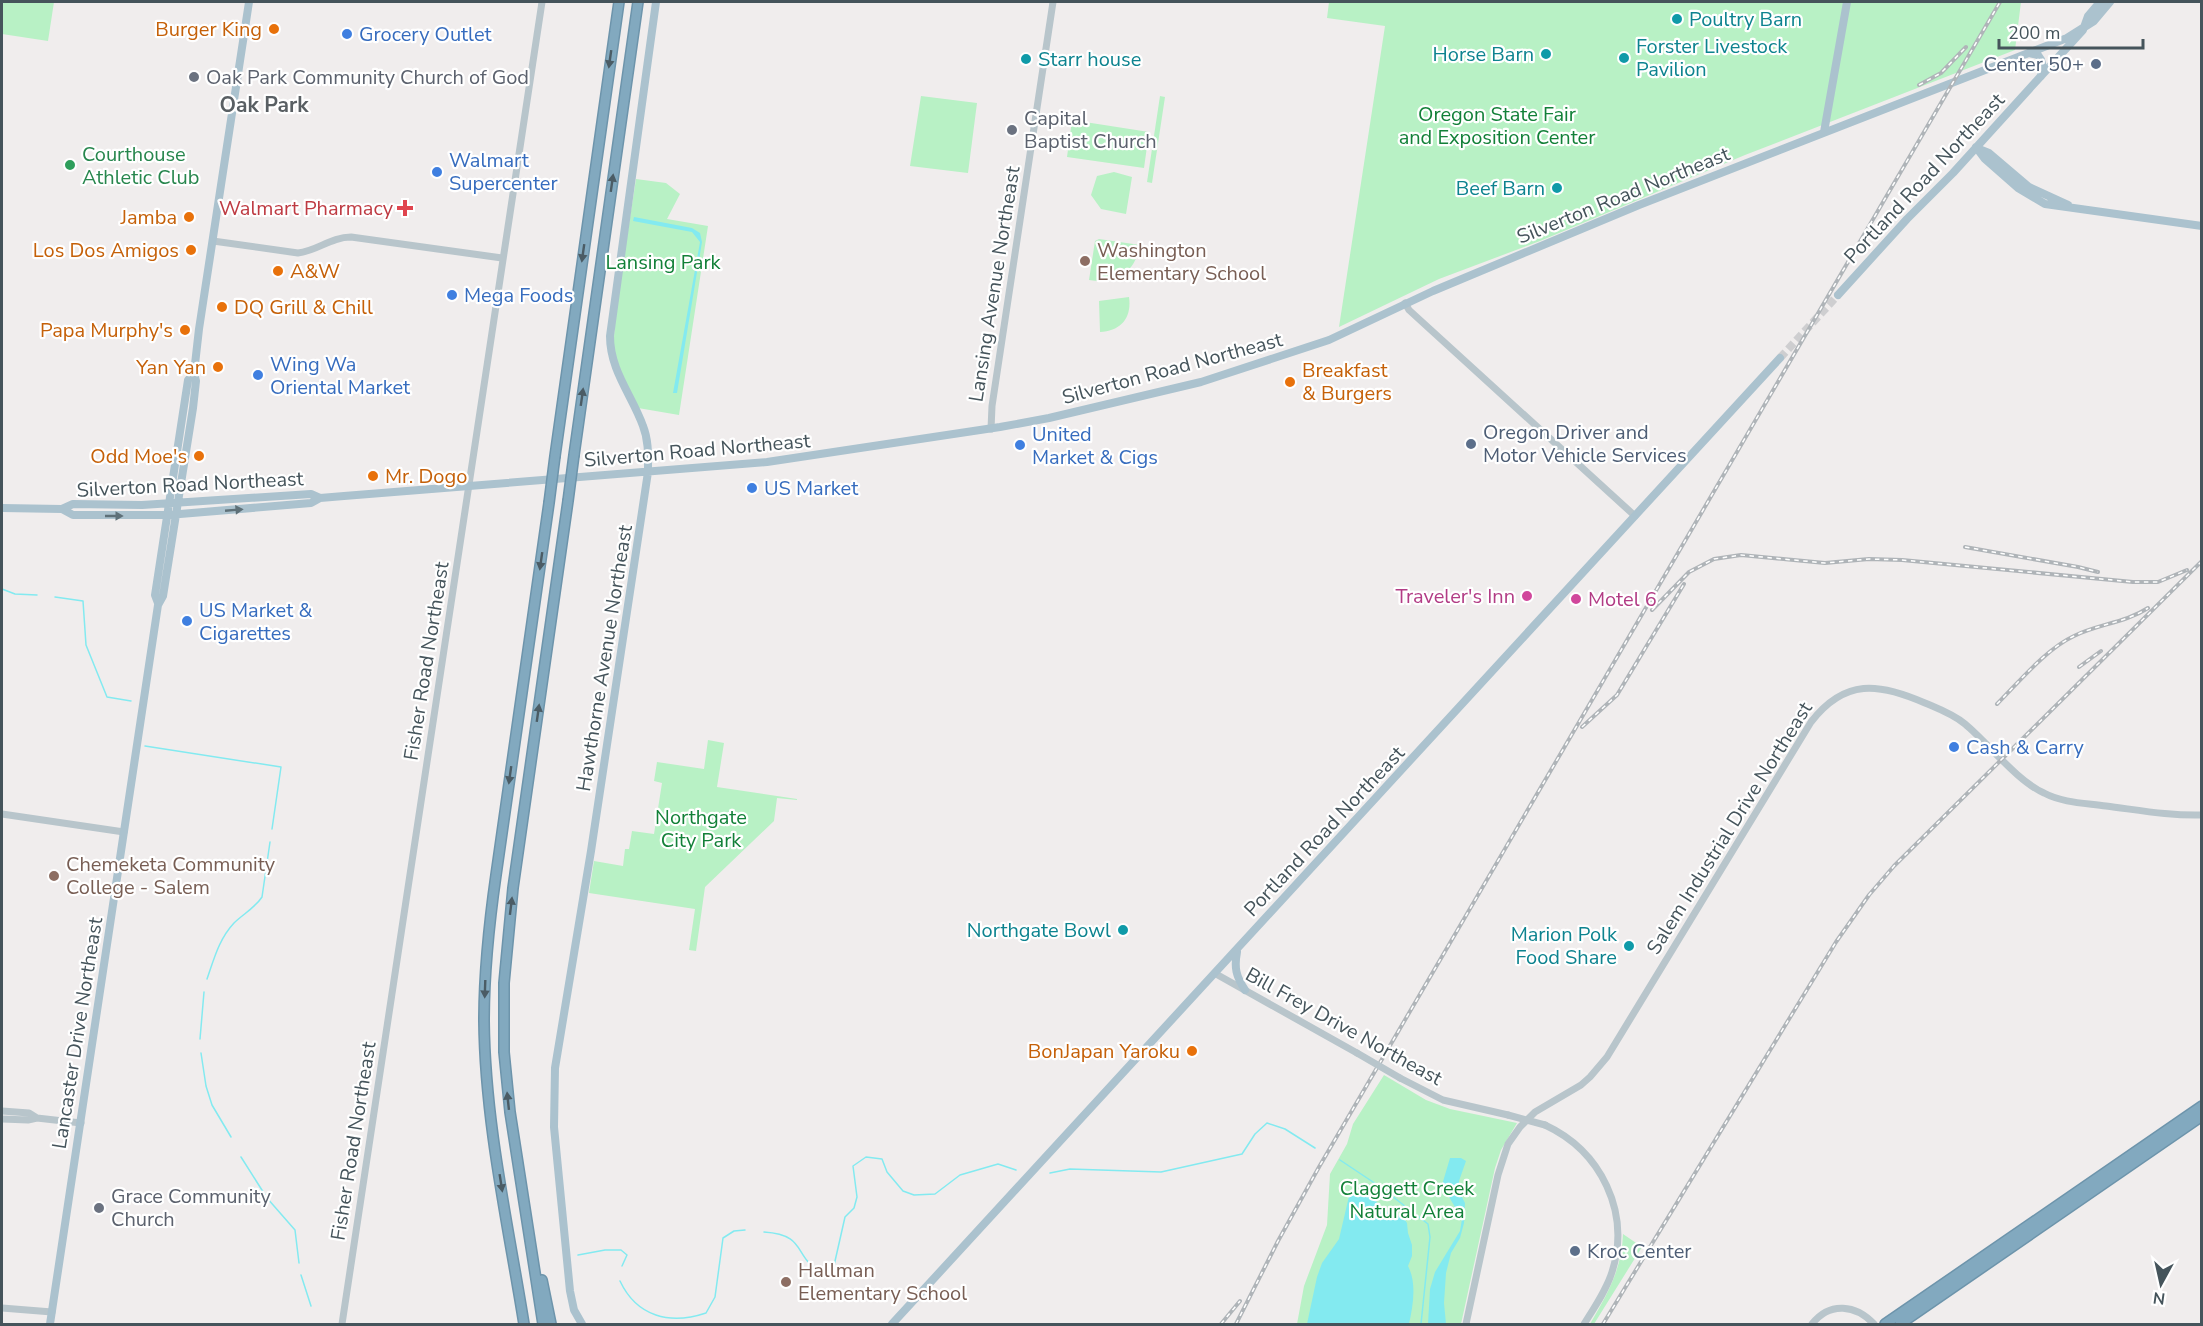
<svg xmlns="http://www.w3.org/2000/svg" width="2203" height="1326" viewBox="0 0 2203 1326" font-family="'Nunito Sans',sans-serif">
  <style>
    .green { fill: #b8f1c5 }
    .water { fill: #83eaf0 }
    .lines { fill: none; stroke-linecap: round; stroke-linejoin: round }
    .stream { stroke: #83eaf0; stroke-width: 1.5 }
    .major-tunnel { stroke: #ceced0; stroke-width: 8; stroke-dasharray: 8 4; stroke-linecap: butt }
    .highway-casing { stroke: #6d94ab; stroke-width: 12 }
    .minor { stroke: #b8c5cb; stroke-width: 7 }
    .major { stroke: #abc2ce; stroke-width: 8 }
    .highway { stroke: #82a9bf; stroke-width: 9 }
    .rail-casing { stroke: #afb4b8; stroke-width: 4 }
    .rail { stroke: #fff; stroke-width: 1.5; stroke-dasharray: 4.5; stroke-linecap: butt }
    .highway-bridge-casing { stroke: #6d94ab; stroke-width: 12; stroke-linecap: butt }
    .minor-bridge { stroke: #b8c5cb; stroke-width: 7 }
    .highway-bridge { stroke: #82a9bf; stroke-width: 9 }
    .oneway { fill: #4b5c65 }
    .oneway2 { fill: #5e7078 }
    .culture-dot { fill: #0f9aa8; stroke: #fff; stroke-width: 2 }
    .food-dot { fill: #e8710a; stroke: #fff; stroke-width: 2 }
    .shop-dot { fill: #3f7fe0; stroke: #fff; stroke-width: 2 }
    .service-dot { fill: #5c6f8a; stroke: #fff; stroke-width: 2 }
    .worship-dot { fill: #6b7280; stroke: #fff; stroke-width: 2 }
    .leisure-dot { fill: #2e9e5b; stroke: #fff; stroke-width: 2 }
    .health-dot { fill: #e0444e; stroke: #fff; stroke-width: 2 }
    .education-dot { fill: #8d6e63; stroke: #fff; stroke-width: 2 }
    .hotel-dot { fill: #d1479c; stroke: #fff; stroke-width: 2 }
    .labels { text-anchor: middle; stroke-width: 4.5; stroke-linejoin: round; paint-order: stroke }
    .culture-label { font-size: 20px; fill: #0d838f; stroke: #fff; text-anchor: end }
    .food-label { font-size: 20px; fill: #c56008; stroke: #fff; text-anchor: end }
    .shop-label { font-size: 20px; fill: #366cbe; stroke: #fff; text-anchor: start }
    .service-label { font-size: 20px; fill: #4e5e75; stroke: #fff; text-anchor: start }
    .worship-label { font-size: 20px; fill: #5b616d; stroke: #fff; text-anchor: start }
    .park-label { font-size: 20px; fill: #128038; stroke: #fff }
    .leisure-label { font-size: 20px; fill: #27864d; stroke: #fff; text-anchor: start }
    .street-label { font-size: 20px; fill: #45545b; stroke: #fff }
    .health-label { font-size: 20px; fill: #be3a42; stroke: #fff; text-anchor: end }
    .education-label { font-size: 20px; fill: #785e54; stroke: #fff; text-anchor: start }
    .hotel-label { font-size: 20px; fill: #b23c85; stroke: #fff; text-anchor: end }
    .neighbourhood-label { font-size: 21px; font-weight: bold; fill: #595f63; stroke: #fff }
  </style>
  <rect width="100%" height="100%" fill="#f0eded"/>
  <path class="green" d="M2,2H54L48,41L2,34Z
    M1329,2H2021L2015,50L1745,155L1540,241L1439,279L1339,327L1385,26L1327,18Z
    M921,96L977,103L968,173L910,166Z
    M1160,96L1165,97L1152,183L1147,182Z
    M1072,120L1149,132L1144,168L1067,157Z
    M1114,172L1132,177L1126,214L1101,209L1091,195L1097,176Z
    M636,179L666,183L680,194L667,219L708,226L679,415L638,408L622,380L613,351L616,308Z
    M1099,239L1140,245C1135,273 1116,285 1089,280L1095,241Z
    M1129,297C1132,318 1121,331 1100,332L1099,301Z
    M708,740L724,743L717,787L797,799V800L777,798L774,821L705,887L696,951L689,950L695,909L589,893L594,861L623,866L625,849H629L632,831L654,834L662,783L654,781L657,762L704,769Z
    M1384,1075L1426,1100L1450,1109L1517,1123L1501,1150L1495,1168L1461,1324H1297L1304,1286L1327,1225L1330,1174L1347,1144L1353,1124Z
    M1623,1234L1642,1247L1594,1324H1590C1607,1295 1622,1269 1623,1234Z"/>
  <path class="water" d="M634,217L692,228L700,233L702,242L677,393H673L700,242L692,232L633,221Z
    M1450,1158H1461L1466,1161L1459,1181L1460,1193L1465,1203L1464,1223L1460,1238L1451,1253L1446,1273L1444,1303L1446,1324H1428L1430,1289L1435,1272L1460,1231L1462,1219L1442,1185Z
    M1359,1190L1376,1201L1382,1210L1403,1217L1407,1223L1408,1233L1412,1245V1256L1408,1266C1417,1283 1413,1306 1409,1324H1307L1317,1277L1322,1263L1339,1239L1350,1192Z"/>
  <g class="lines">
    <path class="stream" d="M2,589L15,594L37,595
      M55,597L83,601L86,645L107,697L131,701
      M145,746L281,767L272,829
      M207,979C214,959 219,939 234,923C243,914 255,908 262,897L270,842
      M200,1039L204,992
      M201,1053L206,1086L212,1105L231,1137
      M241,1157L267,1198L295,1230L299,1263
      M1340,1160L1379,1186L1428,1224L1430,1237L1421,1324
      M1050,1173L1070,1169L1161,1172L1242,1154L1255,1134L1267,1123L1285,1129L1315,1148
      M764,1232C808,1235 792,1256 822,1273L833,1270L845,1217L854,1208L857,1197L853,1166L866,1157L882,1159L887,1172L903,1191L914,1195L935,1194L960,1175L998,1164L1016,1170
      M578,1255L605,1250H621L627,1255L622,1266
      M301,1275L311,1306
      M620,1281C637,1317 670,1325 706,1313L715,1297L723,1238L734,1231L745,1230"/>
    <path class="major-tunnel" d="M1780,358L1838,295"/>
    <g class="highway-casing">
      <path id="highway" d="M574,455L638,2
        M555,456L619,2
        M542,1280L551,1324
        M524,1324C508,1224 485,1123 484,1021C484,972 489,924 496,875L549,503
        M543,1324L510,1112L504,1052V983L513,888L568,501
        M1885,1324L2202,1106
        M1900,1324L2202,1116"/>
    </g>
    <path class="minor" d="M213,241L298,253C317,251 331,237 351,237L502,258
      M1405,303L1409,310L1635,516
      M991,429L992,406L1053,2
      M2,814L124,832
      M1216,974L1357,1053
      M1400,1078L1443,1100L1508,1115
      M2,1111L29,1113L37,1118
      M2,1119L28,1120L37,1118L81,1123
      M1545,1125C1601,1151 1631,1212 1612,1272C1606,1291 1594,1308 1584,1324
      M2,1308L52,1312
      M342,1324L542,2
      M1466,1324L1498,1175L1508,1144L1520,1127L1535,1112L1581,1085L1590,1077L1607,1057L1811,722C1845,678 1879,683 1925,703C1939,709 1953,714 1965,724C1989,744 2017,781 2044,793C2063,803 2085,803 2106,806C2138,810 2170,816 2202,815
      M1812,1324C1830,1301 1856,1305 1874,1324"/>
    <path class="major" d="M2029,53L2038,55C2044,62 2042,67 2041,76
      M1824,132L1847,2
      M1976,147L1985,159L2018,188L2045,204L2202,226
      M1979,149L1989,153L2029,187L2068,205
      M1838,295L1907,219L1953,173L2041,76L2083,30L2088,16L2100,2
      M2,508L62,509L73,504L142,505L311,494L320,498
      M62,509L73,515H168L311,503L320,498L344,496L767,462L1000,427L1049,418L1201,382L1329,340L1433,291L1639,205L2067,38L2094,21L2110,2
      M158,603L155,595L188,380L194,373
      M1237,952C1234,968 1236,976 1245,990
      M50,1324L158,605L163,596L193,408L196,381L194,373L199,329L249,2
      M582,1324L574,1310L570,1291L554,1127L555,1068L591,851L648,472C648,457 649,441 643,426C632,395 610,371 610,336L656,2
      M892,1324L1780,358"/>
    <use href="#highway" class="highway"/>
    <g class="rail-casing">
      <path id="rail" d="M1919,85L1941,73L1966,47
        M1965,547L2078,567L2098,572
        M1652,610L1689,572L1714,559L1741,555L1825,563L1869,559L1902,560L2133,582H2158L2187,570
        M2079,667L2101,651
        M1997,704C2019,682 2046,649 2074,636C2098,624 2125,623 2148,608
        M1582,727L1617,695L1684,584
        M1221,1324L1240,1301
        M1236,1324L1278,1241L1319,1167L2000,2
        M1603,1324L1836,942L1869,895L1894,866L2202,561"/>
    </g>
    <use href="#rail" class="rail"/>
    <g class="highway-bridge-casing">
      <path id="highway-bridge" d="M568,501L574,455
        M549,503L555,456"/>
    </g>
    <path class="minor-bridge" d="M1357,1053L1400,1078
      M1508,1115L1545,1125"/>
    <use href="#highway-bridge" class="highway-bridge"/>
  </g>
  <defs><path id="oneway-solid" d="M-6-.8H1V-3.2L6.5 0L1 3.2V.8H-6Z" transform="scale(1.5)"/></defs>
  <g class="oneway">
    <use href="#oneway-solid" transform="translate(610 59) rotate(98)"/>
    <use href="#oneway-solid" transform="translate(612 183) rotate(-82)"/>
    <use href="#oneway-solid" transform="translate(583 253) rotate(98)"/>
    <use href="#oneway-solid" transform="translate(582 397) rotate(-82)"/>
    <use href="#oneway-solid" transform="translate(541 561) rotate(98)"/>
    <use href="#oneway-solid" transform="translate(538 713) rotate(-82)"/>
    <use href="#oneway-solid" transform="translate(510 775) rotate(98)"/>
    <use href="#oneway-solid" transform="translate(511 906) rotate(-83)"/>
    <use href="#oneway-solid" transform="translate(485 989) rotate(92)"/>
    <use href="#oneway-solid" transform="translate(508 1101) rotate(-96)"/>
    <use href="#oneway-solid" transform="translate(501 1183) rotate(81)"/>
  </g>
  <g class="oneway2">
    <use href="#oneway-solid" transform="translate(234 510) rotate(-5)"/>
    <use href="#oneway-solid" transform="translate(114 516)"/>
  </g>
  <g class="culture-dot">
    <circle cx="1677" cy="19" r="6"/>
    <circle cx="1546" cy="54" r="6"/>
    <circle cx="1624" cy="58" r="6"/>
    <circle cx="1026" cy="59" r="6"/>
    <circle cx="1557" cy="188" r="6"/>
    <circle cx="1123" cy="930" r="6"/>
    <circle cx="1629" cy="946" r="6"/>
  </g>
  <g class="food-dot">
    <circle cx="274" cy="29" r="6"/>
    <circle cx="189" cy="217" r="6"/>
    <circle cx="191" cy="250" r="6"/>
    <circle cx="278" cy="271" r="6"/>
    <circle cx="222" cy="307" r="6"/>
    <circle cx="185" cy="330" r="6"/>
    <circle cx="218" cy="367" r="6"/>
    <circle cx="1290" cy="382" r="6"/>
    <circle cx="199" cy="456" r="6"/>
    <circle cx="373" cy="476" r="6"/>
    <circle cx="1192" cy="1051" r="6"/>
  </g>
  <g class="shop-dot">
    <circle cx="347" cy="34" r="6"/>
    <circle cx="437" cy="172" r="6"/>
    <circle cx="452" cy="295" r="6"/>
    <circle cx="258" cy="375" r="6"/>
    <circle cx="1020" cy="445" r="6"/>
    <circle cx="752" cy="488" r="6"/>
    <circle cx="187" cy="621" r="6"/>
    <circle cx="1954" cy="747" r="6"/>
  </g>
  <g class="service-dot">
    <circle cx="2096" cy="64" r="6"/>
    <circle cx="1471" cy="444" r="6"/>
    <circle cx="1575" cy="1251" r="6"/>
  </g>
  <g class="worship-dot">
    <circle cx="194" cy="77" r="6"/>
    <circle cx="1012" cy="130" r="6"/>
    <circle cx="99" cy="1208" r="6"/>
  </g>
  <circle class="leisure-dot" cx="70" cy="165" r="6"/>
  <path class="health-dot" d="M402 199h6v6h6v6h-6v6h-6v-6h-6v-6h6z"/>
  <g class="education-dot">
    <circle cx="1085" cy="261" r="6"/>
    <circle cx="54" cy="876" r="6"/>
    <circle cx="786" cy="1282" r="6"/>
  </g>
  <g class="hotel-dot">
    <circle cx="1527" cy="596" r="6"/>
    <circle cx="1576" cy="599" r="6"/>
  </g>
  <g class="labels">
    <g class="culture-label">
      <text x="1689" y="26" text-anchor="start">Poultry Barn</text>
      <text x="1636" y="53" text-anchor="start">Forster Livestock<tspan x="1636" dy="23">Pavilion</tspan></text>
      <text x="1534" y="61">Horse Barn</text>
      <text x="1038" y="66" text-anchor="start">Starr house</text>
      <text x="1545" y="195">Beef Barn</text>
      <text x="1111" y="937">Northgate Bowl</text>
      <text x="1617" y="941">Marion Polk<tspan x="1617" dy="23">Food Share</tspan></text>
    </g>
    <g class="food-label">
      <text x="262" y="36">Burger King</text>
      <text x="177" y="224">Jamba</text>
      <text x="179" y="257">Los Dos Amigos</text>
      <text x="290" y="278" text-anchor="start">A&amp;W</text>
      <text x="234" y="314" text-anchor="start">DQ Grill &amp; Chill</text>
      <text x="173" y="337">Papa Murphy's</text>
      <text x="206" y="374">Yan Yan</text>
      <text x="1302" y="377" text-anchor="start">Breakfast<tspan x="1302" dy="23">&amp; Burgers</tspan></text>
      <text x="187" y="463">Odd Moe's</text>
      <text x="385" y="483" text-anchor="start">Mr. Dogo</text>
      <text x="1180" y="1058">BonJapan Yaroku</text>
    </g>
    <g class="shop-label">
      <text x="359" y="41">Grocery Outlet</text>
      <text x="449" y="167">Walmart<tspan x="449" dy="23">Supercenter</tspan></text>
      <text x="464" y="302">Mega Foods</text>
      <text x="270" y="371">Wing Wa<tspan x="270" dy="23">Oriental Market</tspan></text>
      <text x="1032" y="441">United<tspan x="1032" dy="23">Market &amp; Cigs</tspan></text>
      <text x="764" y="495">US Market</text>
      <text x="199" y="617">US Market &amp;<tspan x="199" dy="23">Cigarettes</tspan></text>
      <text x="1966" y="754">Cash &amp; Carry</text>
    </g>
    <g class="service-label">
      <text x="2084" y="71" text-anchor="end">Center 50+</text>
      <text x="1483" y="439">Oregon Driver and<tspan x="1483" dy="23">Motor Vehicle Services</tspan></text>
      <text x="1587" y="1258">Kroc Center</text>
    </g>
    <g class="worship-label">
      <text x="206" y="84">Oak Park Community Church of God</text>
      <text x="1024" y="125">Capital<tspan x="1024" dy="23">Baptist Church</tspan></text>
      <text x="111" y="1203">Grace Community<tspan x="111" dy="23">Church</tspan></text>
    </g>
    <g class="park-label">
      <text x="1497" y="121">Oregon State Fair<tspan x="1497" dy="23">and Exposition Center</tspan></text>
      <text x="663" y="269">Lansing Park</text>
      <text x="701" y="824">Northgate<tspan x="701" dy="23">City Park</tspan></text>
      <text x="1407" y="1195">Claggett Creek<tspan x="1407" dy="23">Natural Area</tspan></text>
    </g>
    <g class="leisure-label">
      <text x="82" y="161">Courthouse<tspan x="82" dy="23">Athletic Club</tspan></text>
    </g>
    <g class="street-label">
      <text transform="translate(1924 178) rotate(-47)" y="7">Portland Road Northeast</text>
      <text transform="translate(1623 195) rotate(-22)" y="7">Silverton Road Northeast</text>
      <text transform="translate(994 284) rotate(-81)" y="7">Lansing Avenue Northeast</text>
      <text transform="translate(1172 368) rotate(-15)" y="7">Silverton Road Northeast</text>
      <text transform="translate(697 450) rotate(-5)" y="7">Silverton Road Northeast</text>
      <text transform="translate(190 484) rotate(-3)" y="7">Silverton Road Northeast</text>
      <text transform="translate(604 658) rotate(-81)" y="7">Hawthorne Avenue Northeast</text>
      <text transform="translate(426 661) rotate(-81)" y="7">Fisher Road Northeast</text>
      <text transform="translate(1729 828) rotate(-58)" y="7">Salem Industrial Drive Northeast</text>
      <text transform="translate(1324 831) rotate(-47)" y="7">Portland Road Northeast</text>
      <text transform="translate(1344 1026) rotate(29)" y="7">Bill Frey Drive Northeast</text>
      <text transform="translate(77 1033) rotate(-81)" y="7">Lancaster Drive Northeast</text>
      <text transform="translate(353 1141) rotate(-81)" y="7">Fisher Road Northeast</text>
    </g>
    <g class="health-label">
      <text x="393" y="215">Walmart Pharmacy</text>
    </g>
    <g class="education-label">
      <text x="1097" y="257">Washington<tspan x="1097" dy="23">Elementary School</tspan></text>
      <text x="66" y="871">Chemeketa Community<tspan x="66" dy="23">College - Salem</tspan></text>
      <text x="798" y="1277">Hallman<tspan x="798" dy="23">Elementary School</tspan></text>
    </g>
    <g class="hotel-label">
      <text x="1515" y="603">Traveler's Inn</text>
      <text x="1588" y="606" text-anchor="start">Motel 6</text>
    </g>
    <g class="neighbourhood-label">
      <text x="264" y="112">Oak Park</text>
    </g>
  </g>
  <rect width="2203" height="1326" fill="none" stroke="#45545b" stroke-width="6"/>
  <g transform="translate(2161 1284) rotate(188)" stroke="#ffffff" stroke-width="4.5" paint-order="stroke">
  <path d="M0-4.5L10 22L0 15L-10 22Z" fill="#45545b"/>
  <text y="-9" font-size="16" font-weight="bold" text-anchor="middle" fill="#45545b">N</text>
  </g>
  <path d="M1999 39v9h144v-9" fill="none" stroke="#45545b" stroke-width="3"/>
  <text x="2008" y="39" font-size="18" fill="#45545b" stroke="#ffffff" stroke-width="4.5" paint-order="stroke">200 m</text>
</svg>
